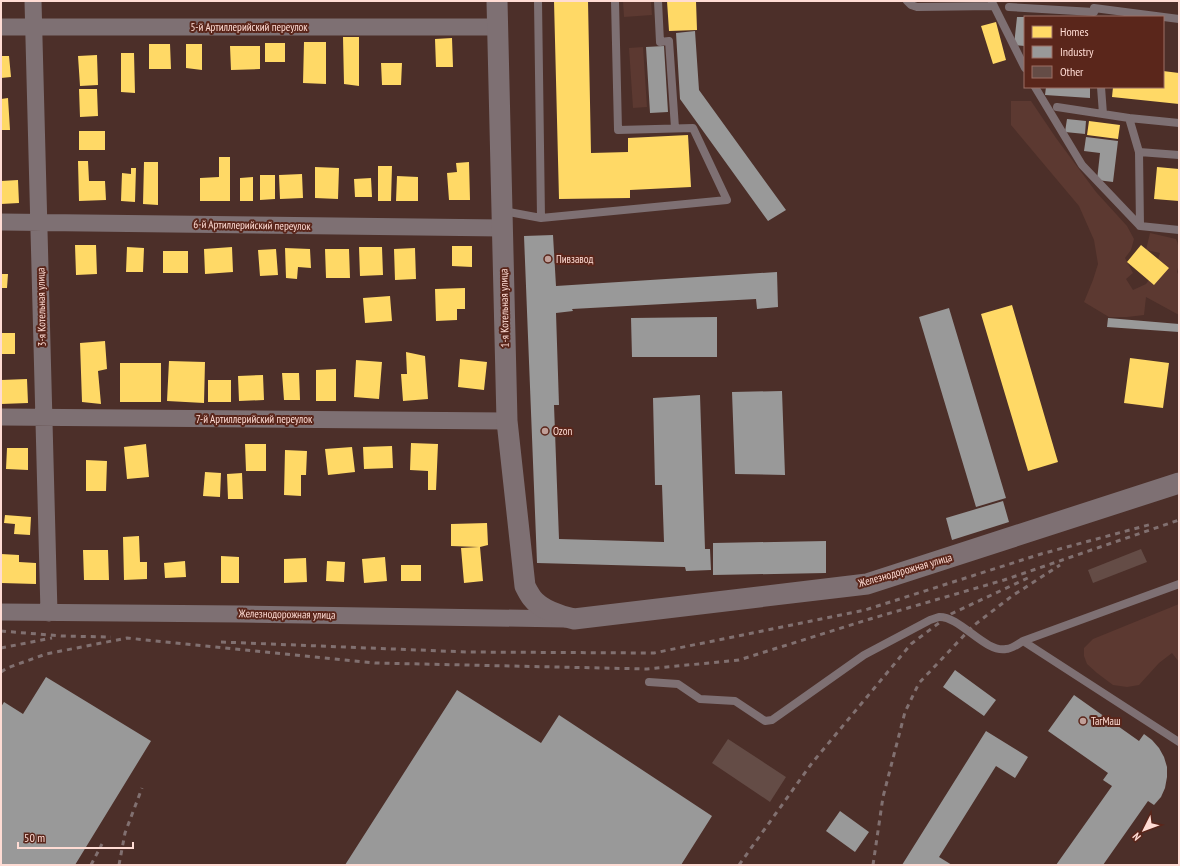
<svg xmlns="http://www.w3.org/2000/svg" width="1180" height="866" viewBox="0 0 1180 866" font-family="'PT Sans Narrow',sans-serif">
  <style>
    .green { fill: #5c3931 }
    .homes { fill: #ffd966 }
    .industry { fill: #999 }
    .building { fill: #644c46 }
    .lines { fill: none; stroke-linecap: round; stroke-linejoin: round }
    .service { stroke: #7e7073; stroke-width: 8 }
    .minor { stroke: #7e7073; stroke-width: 17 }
    .tertiary { stroke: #7e7073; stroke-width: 21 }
    .rail { stroke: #817070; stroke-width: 3; stroke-dasharray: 5 5; stroke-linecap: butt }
    .poi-dot { fill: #c09f98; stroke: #5a261b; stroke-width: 1.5 }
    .labels { text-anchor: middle; stroke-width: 4; stroke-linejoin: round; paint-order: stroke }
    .street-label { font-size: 11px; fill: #ffdcd4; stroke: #5a261b }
    .poi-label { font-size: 11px; fill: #ffdcd4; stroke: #5a261b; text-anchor: start }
  </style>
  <rect width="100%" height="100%" fill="#4c2f29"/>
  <path class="green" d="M623,1H651L652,15L624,17Z
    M643,47L647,107L633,108L629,48Z
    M1011,101H1031L1056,138L1096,192L1127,226L1134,239L1131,250L1125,258L1133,273L1126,279L1133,290L1146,284L1154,272L1160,253L1146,250L1150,233L1176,239C1180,247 1180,262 1177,272L1179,276V315L1146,297L1144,315L1127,317H1109L1084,302L1093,280L1098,264L1094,240L1079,206L1011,125Z
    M1179,604V662L1172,653L1159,663L1139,685L1127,687L1113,685L1097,673L1087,664L1084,656V648L1093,639Z"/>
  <path class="homes" d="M554,1H588L591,153L628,152V138L688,135L691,187L630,190V198L559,199Z
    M667,1H696L697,30L669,31Z
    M996,22L1006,60L993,64L981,26Z
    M343,37H359V86L344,84Z
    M452,38L453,67H436L435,39Z
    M304,42H326V84L303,83Z
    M265,43H285V62H265Z
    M149,44H170L171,69H149Z
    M186,44H202V70L186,68Z
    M230,46H260V69L231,70Z
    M121,53H134L135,93L121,92Z
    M97,55L98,85L80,86L78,56Z
    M1,56H9L11,77L1,78Z
    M381,63H402L401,85H382Z
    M1163,71L1179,73V104L1112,97L1113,87H1163Z
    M79,89H97L98,116L80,117Z
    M8,98L10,130H1V99Z
    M1089,121L1120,125L1118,139L1087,135Z
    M79,131H105V150H79Z
    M219,157H230V201H200V178L219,177Z
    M78,161H88L89,181H105L106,200L79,201Z
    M144,162H158V205L143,204Z
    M469,162L470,200H449L447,173L457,172L456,163Z
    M378,166H392L391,201H378Z
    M315,167L339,168L338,199L315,198Z
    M1157,167L1179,169V201L1154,199Z
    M131,168H136L135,202L121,201L122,173L131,174Z
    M302,174L303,198L280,199L279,175Z
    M260,175H275V199L260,200Z
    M397,176L418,177V201H396Z
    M253,177V201H240V178Z
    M371,178L372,197H355L354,179Z
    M18,180L19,203L1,204V181Z
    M75,245H96L97,274L76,275Z
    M1141,245L1169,268L1154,285L1127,262Z
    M452,246H472V267L452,266Z
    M127,247L144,248L143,272H126Z
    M232,247L233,272L205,274L204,249Z
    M359,247H382L383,275L360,276Z
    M285,248L310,249L311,268L298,267L297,279L286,278Z
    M415,248L416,279L395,280L394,249Z
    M276,249L278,275L260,276L258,250Z
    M325,249H349L350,278H326Z
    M163,251H188V273H163Z
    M1,274H8L7,288H1Z
    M465,288V309H457V320L436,321L435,289Z
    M390,296L392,321L365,323L363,298Z
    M1012,305L1058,462L1028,471L981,314Z
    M1,333H15V354H1Z
    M105,341L107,369L98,371L101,404L82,402L80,343Z
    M406,352L425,356L428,399L403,401L401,374H407Z
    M1130,358L1169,363L1163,408L1124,403Z
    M460,359L487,362L484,390L458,387Z
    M356,360L382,362L379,399L354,397Z
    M169,361L205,362L204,403L167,401Z
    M120,363H161V402H120Z
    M336,369V401H316V370Z
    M282,373H299L300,400H284Z
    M263,375L264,400L239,401L238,376Z
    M27,379L28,403L1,404V380Z
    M208,380H231V402H208Z
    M411,443L438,444L436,490H428V471L410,470Z
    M146,444L149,477L127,479L124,447Z
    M245,444H266V471H246Z
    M392,446L393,468L364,469L363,447Z
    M352,447L355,472L328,475L325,449Z
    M7,448H28V470L6,469Z
    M285,450L307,451L306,475H301V496L284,495Z
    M86,460L107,461L106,491H86Z
    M205,472L221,473L220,497L203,496Z
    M242,473L243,499H228L227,474Z
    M5,515L31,517L30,535L14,534L15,524L4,523Z
    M487,523L488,545L480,547L483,581L464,583L461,548L479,547L451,546V524Z
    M139,536L140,562H147V579L124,580L123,537Z
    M83,550H108L109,580H84Z
    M1,554L19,555V562L36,563V584L1,583Z
    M221,556L239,557V583H221Z
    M385,557L387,581L364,583L362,559Z
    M306,558L307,582L284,583V559Z
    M185,561L186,577L165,578L164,563Z
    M327,561L345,562L344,582L326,581Z
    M401,565H421V581H401Z"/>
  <path class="industry" d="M1017,17H1025V46L1014,45Z
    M695,31L699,90L786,210L768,221L680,99L676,33Z
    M664,46L668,112L650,113L646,47Z
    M1046,87H1090V98L1045,95Z
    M1067,119L1086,121L1085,134L1065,132Z
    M1086,137L1118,141L1113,182L1097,180L1100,153L1084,151Z
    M553,235L556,286L777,272L778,307L757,309L756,299L572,309L573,311L556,313L559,405H554L559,539L664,542L662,485H655L653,398L700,395L705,549H710L711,570L686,571L685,567L537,563L524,236Z
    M949,308L1006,498L976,507L919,317Z
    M717,317V357H632L631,318Z
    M1108,318L1179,324V332L1107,327Z
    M782,391L785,475L735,474L732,392Z
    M1003,501L1009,522L952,540L946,518Z
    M826,541V573L713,575V543Z
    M955,670L996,700L984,716L943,687Z
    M46,677L151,741L75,865H1V707L4,702L23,714Z
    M457,690L541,743L559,715L712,816L681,865H345Z
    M1074,695L1139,741L1144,734L1152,740L1159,748L1164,757L1167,767V777L1165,788L1161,797L1154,805L1148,801L1103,865H1056L1112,786L1103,780L1108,773L1048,731Z
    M986,731L1028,757L1015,778L996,766L939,857L952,865H902Z
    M840,811L869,832L855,852L826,831Z"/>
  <path class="building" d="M1141,549L1147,562L1093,583L1088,570Z
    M728,739L786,777L770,802L712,763Z"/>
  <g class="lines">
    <path class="service" d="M538,1L541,218
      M658,1L660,42L669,41L675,128
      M907,1L911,5L917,7L994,6
      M992,2L1025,68
      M1009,7L1094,12
      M1094,8L1179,19
      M1035,87L1082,165L1140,226L1179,230
      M1101,87L1103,114
      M1057,107L1129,118
      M1139,152L1129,118L1179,123
      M503,211L541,218L727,200L693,128L618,130L615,1
      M1140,226L1139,152L1179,155
      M1023,641L1179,584
      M649,682L678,684L700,699L735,701L765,721L772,720L864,655L930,620C933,619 936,618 939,617C960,616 985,653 1006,649C1012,649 1018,644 1023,641L1179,742"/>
    <path class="minor" d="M33,1L49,613
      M1,27H498
      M1,222L502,228
      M1,417L507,421
      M1,612L240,614L565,619"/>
    <path class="tertiary" d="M497,1L507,421L525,586C527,590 529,594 532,598C540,609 560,616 574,619L867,584L1179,483"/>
    <path class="rail" d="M1,631L62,636L111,637
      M221,642L467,652L654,653L865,610L1041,554L1152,524
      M1,648L52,638
      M1,672L7,668L46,654L127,638L375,663L647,669L739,660L870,619L1004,580L1179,520
      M91,865L102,844
      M119,865L125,833L142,788
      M739,865L812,763L911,644L951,614L1032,576
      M873,865L883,797L905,712L919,683L973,626L1012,596L1060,565"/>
  </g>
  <g class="poi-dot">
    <circle cx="548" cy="259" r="4"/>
    <circle cx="545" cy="431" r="4"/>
    <circle cx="1083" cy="721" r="4"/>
  </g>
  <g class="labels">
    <g class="street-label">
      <text x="249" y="31">5-й Артиллерийский переулок</text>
      <text transform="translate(252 225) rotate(1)" y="4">6-й Артиллерийский переулок</text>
      <text transform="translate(41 307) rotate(-91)" y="4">3-я Котельная улица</text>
      <text transform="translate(504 308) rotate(-91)" y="4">1-я Котельная улица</text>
      <text x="254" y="423">7-й Артиллерийский переулок</text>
      <text transform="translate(905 570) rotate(-16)" y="4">Железнодорожная улица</text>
      <text transform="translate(287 614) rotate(1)" y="4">Железнодорожная улица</text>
    </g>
    <g class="poi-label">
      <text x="556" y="263">Пивзавод</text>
      <text x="553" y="435">Ozon</text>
      <text x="1091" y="725">ТагМаш</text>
    </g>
  </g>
  <rect width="1180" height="866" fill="none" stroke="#ffdcd4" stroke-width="4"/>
  <rect x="1024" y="16" width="140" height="72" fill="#5a261b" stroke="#9c6f65"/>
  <rect x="1032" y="26" width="20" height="12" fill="#ffd966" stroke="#9c6f65"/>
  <text x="1060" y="36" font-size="12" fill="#ffdcd4">Homes</text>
  <rect x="1032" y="46" width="20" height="12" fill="#999999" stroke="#9c6f65"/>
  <text x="1060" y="56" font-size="12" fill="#ffdcd4">Industry</text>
  <rect x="1032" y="66" width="20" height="12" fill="#644c46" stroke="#9c6f65"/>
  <text x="1060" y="76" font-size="12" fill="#ffdcd4">Other</text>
  <g transform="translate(1144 830) rotate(228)" stroke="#5a261b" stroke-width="3" paint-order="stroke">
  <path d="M0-3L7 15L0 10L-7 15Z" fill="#ffdcd4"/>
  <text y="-6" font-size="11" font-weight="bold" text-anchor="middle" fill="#ffdcd4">N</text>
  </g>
  <path d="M18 842v6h115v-6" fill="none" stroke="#ffdcd4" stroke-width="2"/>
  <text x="24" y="842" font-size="12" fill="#ffdcd4" stroke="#5a261b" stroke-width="3" paint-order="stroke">50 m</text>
</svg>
